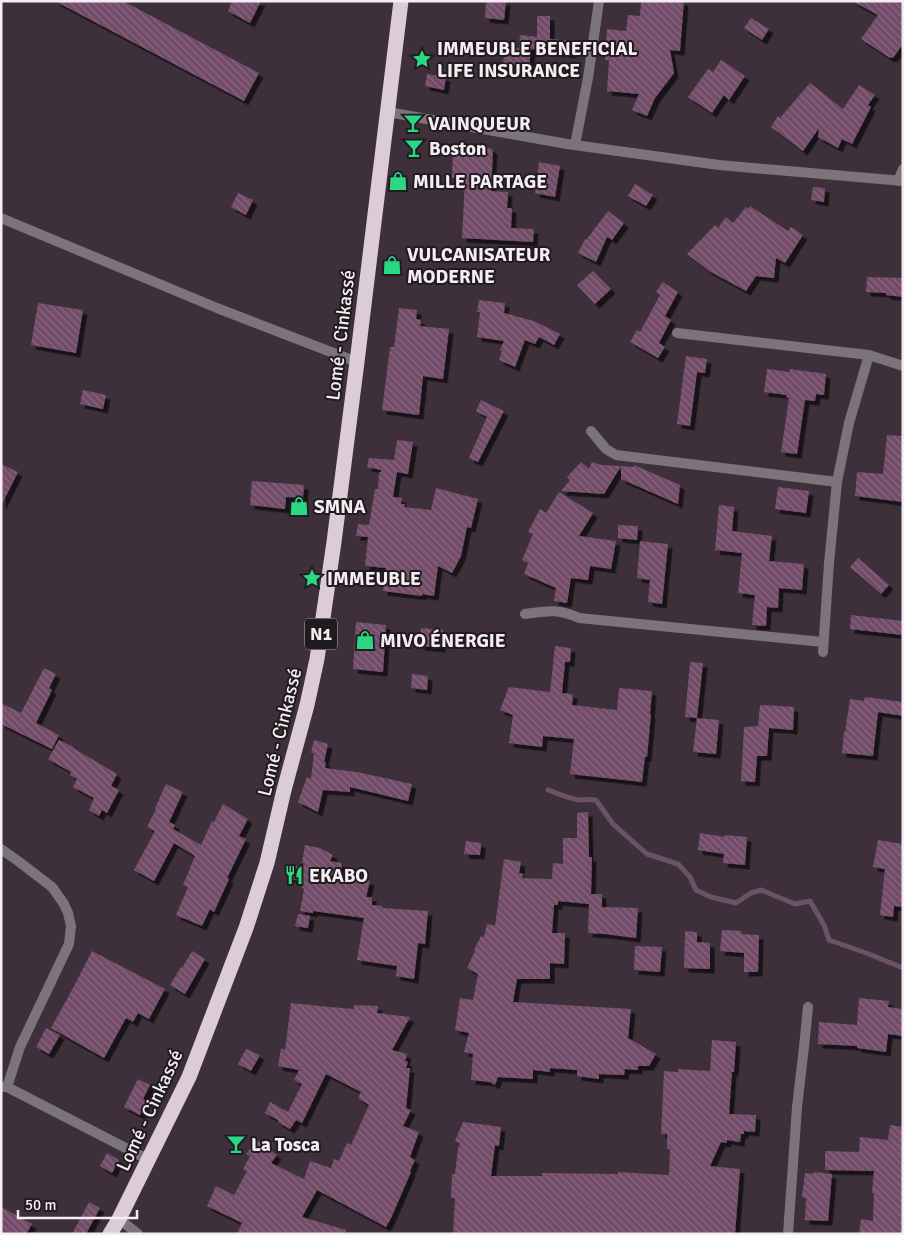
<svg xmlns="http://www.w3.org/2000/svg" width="904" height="1235" viewBox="0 0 904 1235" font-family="Signika,sans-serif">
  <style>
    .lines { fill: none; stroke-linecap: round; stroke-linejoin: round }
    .stream { stroke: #6b5266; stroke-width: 5 }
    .building { fill: url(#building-back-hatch); filter: url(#shadow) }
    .street { stroke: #7b7579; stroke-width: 10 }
    .highway { stroke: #dcccd7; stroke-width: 15 }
    .labels { text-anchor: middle; stroke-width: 4; stroke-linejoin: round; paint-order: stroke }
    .shield { fill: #201b1f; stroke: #b6aeb3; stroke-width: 1 }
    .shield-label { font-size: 18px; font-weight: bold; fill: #f6edf3 }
    .poi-label { font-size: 19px; font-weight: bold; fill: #f6edf3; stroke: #201b1f; text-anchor: start }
    .street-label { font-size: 19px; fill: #f6edf3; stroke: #201b1f }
  </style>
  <defs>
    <pattern id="building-back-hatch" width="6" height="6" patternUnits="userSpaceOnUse" patternTransform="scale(1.25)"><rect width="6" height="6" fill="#724c69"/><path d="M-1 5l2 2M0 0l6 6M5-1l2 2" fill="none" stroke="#87667f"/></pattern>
    <filter id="shadow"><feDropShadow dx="4.5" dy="4.5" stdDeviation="0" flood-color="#0009"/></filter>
  </defs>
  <rect width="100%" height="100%" fill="#3d303a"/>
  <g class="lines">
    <path class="stream" d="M548,790C559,794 568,798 579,800C585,800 590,799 596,800L613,824L647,854L678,864L690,877L696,890L711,897L736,903L751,893L761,890L795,904L810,901L824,925L829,940L869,954L903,968"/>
  </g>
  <path class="building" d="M55,1H123L259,73L244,101Z
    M232,1H261L250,23L228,11Z
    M486,1H506L504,20L485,18Z
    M641,1H684L680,51L670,50L674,73L655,98L647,116L632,110L639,94L607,91L609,60H605L607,29L626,31L628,15L640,16Z
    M852,1H903V44L893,58L891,57L890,58L861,39L878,15Z
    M537,16H550V39L574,41L572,54L531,49L529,67L503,64L505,46L519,48L520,35L537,37Z
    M751,18L769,29L762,40L744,28Z
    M721,60L745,76L729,100L724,95L712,113L688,97L708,69L713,72Z
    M427,74L446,77L444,90L425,86Z
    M810,83L843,109L859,85L875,95L868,105L871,107L852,144L842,139L838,148L818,137L819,128L803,151L771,127L778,116L780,118Z
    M453,146L491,148V149L493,150L491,191L508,192L507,208H512L511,228L534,229L533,242L462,238L465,178H452Z
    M539,162L560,166L555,197L535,193Z
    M635,184L653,195L646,206L628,196Z
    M813,187L825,188L824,202L811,200Z
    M238,193L253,200L246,215L231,207Z
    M750,206L788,231L791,227L803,235L785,263L776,258L774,278L756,276L746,291L709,271L687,254L715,225L718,228L726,217L733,223L746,207L749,209Z
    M608,211L624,223L612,240L607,237L596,262L578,253L585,239L586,240Z
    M593,271L611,289L595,304L577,285Z
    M867,277L903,278V297L886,295V293L866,292Z
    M663,282L678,292L665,316L671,320L659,343L665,347L658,358L630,342L637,330L640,332L660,295L656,292Z
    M479,300L505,303L504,313L534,321L560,334L554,345L539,337L535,344L525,340L515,367L499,360L502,351L500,350L504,341L477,337L480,312H477Z
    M38,303L83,310L76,353L31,345Z
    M399,308L417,310L416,319L421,320L420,326L449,329L443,379L423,376L419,415L382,410L390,347H394Z
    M686,356L707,359L705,373L697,372L690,426L677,424Z
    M767,369L789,372L790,369L826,374L824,395L816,394L815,401L805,400L797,454L781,452L789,398L786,397L787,395L764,392Z
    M83,390L106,395L103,409L80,404Z
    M481,400L504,411L478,462L469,458L487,417L476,411Z
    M887,435L903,436V502L855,496L857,472L883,474Z
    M397,440L413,442L408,474L397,472L393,497L402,498L401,504H405L404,507L431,510L436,488L478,499L471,528L467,527L461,556L452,573L438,566L434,596L422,594V596L383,591L386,568L365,566L368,537L356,536L358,524L369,525L375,489H378L379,472H381V470L367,467L369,458L394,460Z
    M581,462L589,469L592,462L601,465L621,466L604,494L561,491L570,480L567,477Z
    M1,464L18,472L1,506Z
    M634,465L680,485L678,504L621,479V466L633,467Z
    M252,481L304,485L303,498L286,497L285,509L250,505Z
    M778,487L809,491L806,513L775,509Z
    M559,492L593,513L579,536L616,541L611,569L590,566L588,580L571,578L567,603L554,601L556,588L524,574L528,563L522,560L533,534L528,532L540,509L546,513Z
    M719,505L734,507L732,531L772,536L769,561L804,564L802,590L779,588L778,608L767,607L766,626L752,625L755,595L738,593L742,553L715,550Z
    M618,525L638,526L637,540L618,538Z
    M640,541L668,544L662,604L648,602L650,580L637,578Z
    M858,558L889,585L881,594L850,567Z
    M851,615L903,621V635L850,629Z
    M356,622L386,625L383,672L353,669Z
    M421,628L443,630L441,648L420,646Z
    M555,646L571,648L570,662H565L562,693L573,694L572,705L617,710L619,688L652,691L650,714H651L647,757H645L642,782L570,774L574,739L543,736L542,747L509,743L513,715L500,710L509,687L550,692Z
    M690,662L703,663L697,718L685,717Z
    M44,668L56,674L49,688L52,690L36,723L59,735L52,749L1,724V703L21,713Z
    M412,674L428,676L427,690L411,688Z
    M865,697L903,702V716L878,712L873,756L842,753L844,732H845L850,699L864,701Z
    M760,705L794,707L793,730L769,728L767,756H757L755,782L741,781L744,727L758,726Z
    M697,718L719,720L716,754L693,752Z
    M59,740L73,747V748L117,774L111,786L119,790L107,813L102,810L99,816L89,810L94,798L73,787L77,779L70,775L71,772L48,759Z
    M314,740L328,744L324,762H326L325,768L357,772L412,784L408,801L350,787V792L323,790L318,812L298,802L307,777L311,779L314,753H311Z
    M166,784L183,792L169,822L175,825L173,829L201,845L212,821L214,822L223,804L248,819L239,836L246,839L227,878L229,879L214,912L210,909L202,926L176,915L188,887L183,885L195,856L174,843L154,881L134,870L155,831L147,827L156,809L155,808Z
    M588,812L589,857H592L591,894H602V907L638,908L636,938L605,934L588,933L589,904L558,901V905H554L552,933H565L564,964L550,963V979H517L513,1002L631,1009L628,1038L656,1054L649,1066H638V1070L625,1069L624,1075L599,1074V1079L577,1076V1070L550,1068V1072L533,1070V1079L498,1077L495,1085L490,1082L471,1080L473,1054L464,1052L469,1033L455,1030L460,998L473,1000L478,974L467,968L475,951L474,950L481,936L484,937L487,924L495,926L504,859L521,862L519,873L523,874L522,878L552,879L553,863L563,864V838H577V813Z
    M700,833L725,837V835L747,837L745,865L723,863L724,854L698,850Z
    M878,840L903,844V907L894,906L893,917L880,915L885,869L873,867Z
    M466,841L481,843L480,855L464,854Z
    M305,845L320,848L333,855L330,861L342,863L341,873L370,881L366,897H372V905L382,906V908L428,911L425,944L418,943L414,979L396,976L397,966L357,960L364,918L313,911V913L300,911L304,889L302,888L303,883L288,877L293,865L301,868Z
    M298,914L310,916L308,928L295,926Z
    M722,930L742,931L741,934L759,935L758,972H744V953L720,951Z
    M685,931L697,932V942L710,943V969L684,968Z
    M635,946L662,947L660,972L634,970Z
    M92,951L165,989L149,1019L138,1013L133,1022L126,1018L104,1058L51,1028L72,990Z
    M192,951L205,959L185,994L170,985L181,967L182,968Z
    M859,998L889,1001L888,1007L903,1009V1036L888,1034L886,1052L857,1048V1046L818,1044L819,1022L857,1025Z
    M291,1003L330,1007L354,1009V1005L378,1006L377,1013L410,1017L392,1050L407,1054L405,1061L408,1062L406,1068H410L406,1108L411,1110L403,1126L419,1132L410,1157L415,1160L410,1171L411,1172L391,1218L386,1227L317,1190L302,1217L346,1230L345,1234H237L242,1223L207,1206L216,1186L234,1195L247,1171L243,1169L250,1156L246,1154L257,1140L277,1155L271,1163L304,1179L310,1161L331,1168L334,1159L339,1161L347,1143L351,1145L369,1105L358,1098L361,1092L326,1074L302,1123L296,1120L290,1129L278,1122V1120L265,1113L270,1102L288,1112L302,1084L294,1080L299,1070L278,1066L281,1048L285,1050Z
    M46,1028L60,1035L49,1054L36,1047Z
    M712,1040L736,1042L734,1072H732L729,1114L756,1115L755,1132L744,1131V1134H741L740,1142L727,1140V1143L721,1142L710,1166L740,1169L735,1234L453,1233L455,1198H451L452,1174H455L458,1149L460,1143L455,1141L463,1122L501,1127L499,1146L495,1145L491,1176H542V1173L618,1174V1172L669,1175L670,1149H667V1134H661L664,1071L678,1072V1069L710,1071Z
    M246,1049L260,1055L251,1071L238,1064Z
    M138,1079L150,1085L143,1099L147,1101L140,1115L124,1107Z
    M890,1125L903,1127L902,1207H903V1234H859L861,1219L873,1221L874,1193H872L874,1171L825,1170V1151L859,1152L860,1137L888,1140Z
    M107,1153L119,1160L112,1173L100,1166Z
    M814,1172L832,1174L828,1221L805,1220L806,1198L802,1197L805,1173L814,1174Z
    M89,1202L100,1208L86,1234H72Z
    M1,1207L32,1224L26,1234H1Z"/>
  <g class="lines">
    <path class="street" d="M388,112L567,144L719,165L903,181
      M575,145L588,78L599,1
      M898,181L903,169
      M1,218L217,308L357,362
      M677,333L869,355L903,366
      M591,431L606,449L616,455L837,482
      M525,614C548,611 557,608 579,618L823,642
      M823,652L829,563L837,482L849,423L869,355
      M1,849L18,861L52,887L64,904L68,913L71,926L69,944L20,1047L7,1087
      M2,1087H7L149,1160
      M119,1219L138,1234
      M788,1234L797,1107L804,1047L808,1007"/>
    <path class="highway" d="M110,1234L119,1219L189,1077L246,928L267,863L284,790L307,705L317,659L334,542L357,362L401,1"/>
  </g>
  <defs>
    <g id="sight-bare" transform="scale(1.5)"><path d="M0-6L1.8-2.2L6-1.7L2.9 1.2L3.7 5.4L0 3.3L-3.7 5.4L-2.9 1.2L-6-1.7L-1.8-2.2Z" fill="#2ad884" stroke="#201b1f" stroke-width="2.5" paint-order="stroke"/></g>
    <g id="bar-bare" transform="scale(1.5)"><path d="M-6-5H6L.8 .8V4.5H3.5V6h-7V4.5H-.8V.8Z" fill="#2ad884" stroke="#201b1f" stroke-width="2.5" paint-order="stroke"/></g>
    <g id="shop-bare" transform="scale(1.5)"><path d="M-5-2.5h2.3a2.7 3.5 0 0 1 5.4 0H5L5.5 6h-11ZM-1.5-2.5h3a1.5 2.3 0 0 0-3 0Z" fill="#2ad884" stroke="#201b1f" stroke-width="2.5" paint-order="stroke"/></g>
    <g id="restaurant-bare" transform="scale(1.5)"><path d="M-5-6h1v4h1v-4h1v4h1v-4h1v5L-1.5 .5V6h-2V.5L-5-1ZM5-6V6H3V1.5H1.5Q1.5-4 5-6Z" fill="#2ad884" stroke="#201b1f" stroke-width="2.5" paint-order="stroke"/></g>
  </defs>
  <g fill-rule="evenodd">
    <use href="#sight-bare" x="422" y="59"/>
    <use href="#bar-bare" x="413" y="123"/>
    <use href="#bar-bare" x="414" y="148"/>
    <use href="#shop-bare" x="398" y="181"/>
    <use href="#shop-bare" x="392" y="265"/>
    <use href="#shop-bare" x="299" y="506"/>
    <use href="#sight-bare" x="312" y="578"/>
    <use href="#shop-bare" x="365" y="640"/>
    <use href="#restaurant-bare" x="294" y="875"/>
    <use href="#bar-bare" x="236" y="1144"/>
  </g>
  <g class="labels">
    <rect class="shield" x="305" y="618.5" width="32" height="31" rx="4"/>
    <g class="shield-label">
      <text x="321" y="640">N1</text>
    </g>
    <g class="poi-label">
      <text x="437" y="55">IMMEUBLE BENEFICIAL<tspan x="437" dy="22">LIFE INSURANCE</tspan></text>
      <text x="428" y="130">VAINQUEUR</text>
      <text x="429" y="155">Boston</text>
      <text x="413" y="188">MILLE PARTAGE</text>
      <text x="407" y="261">VULCANISATEUR<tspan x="407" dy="22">MODERNE</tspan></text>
      <text x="314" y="513">SMNA</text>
      <text x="327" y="585">IMMEUBLE</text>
      <text x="380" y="647">MIVO ÉNERGIE</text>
      <text x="309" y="882">EKABO</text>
      <text x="251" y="1151">La Tosca</text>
    </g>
    <g class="street-label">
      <text transform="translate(340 335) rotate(-83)" y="7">Lomé - Cinkassé</text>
      <text transform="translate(279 732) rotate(-76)" y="7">Lomé - Cinkassé</text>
      <text transform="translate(149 1110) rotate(-65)" y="7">Lomé - Cinkassé</text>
    </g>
  </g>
  <rect width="904" height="1235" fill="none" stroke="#f6edf3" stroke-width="5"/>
  <path d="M18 1210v8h119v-8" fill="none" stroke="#f6edf3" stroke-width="2.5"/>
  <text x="25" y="1210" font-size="15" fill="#f6edf3" stroke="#201b1f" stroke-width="4" paint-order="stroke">50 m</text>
</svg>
